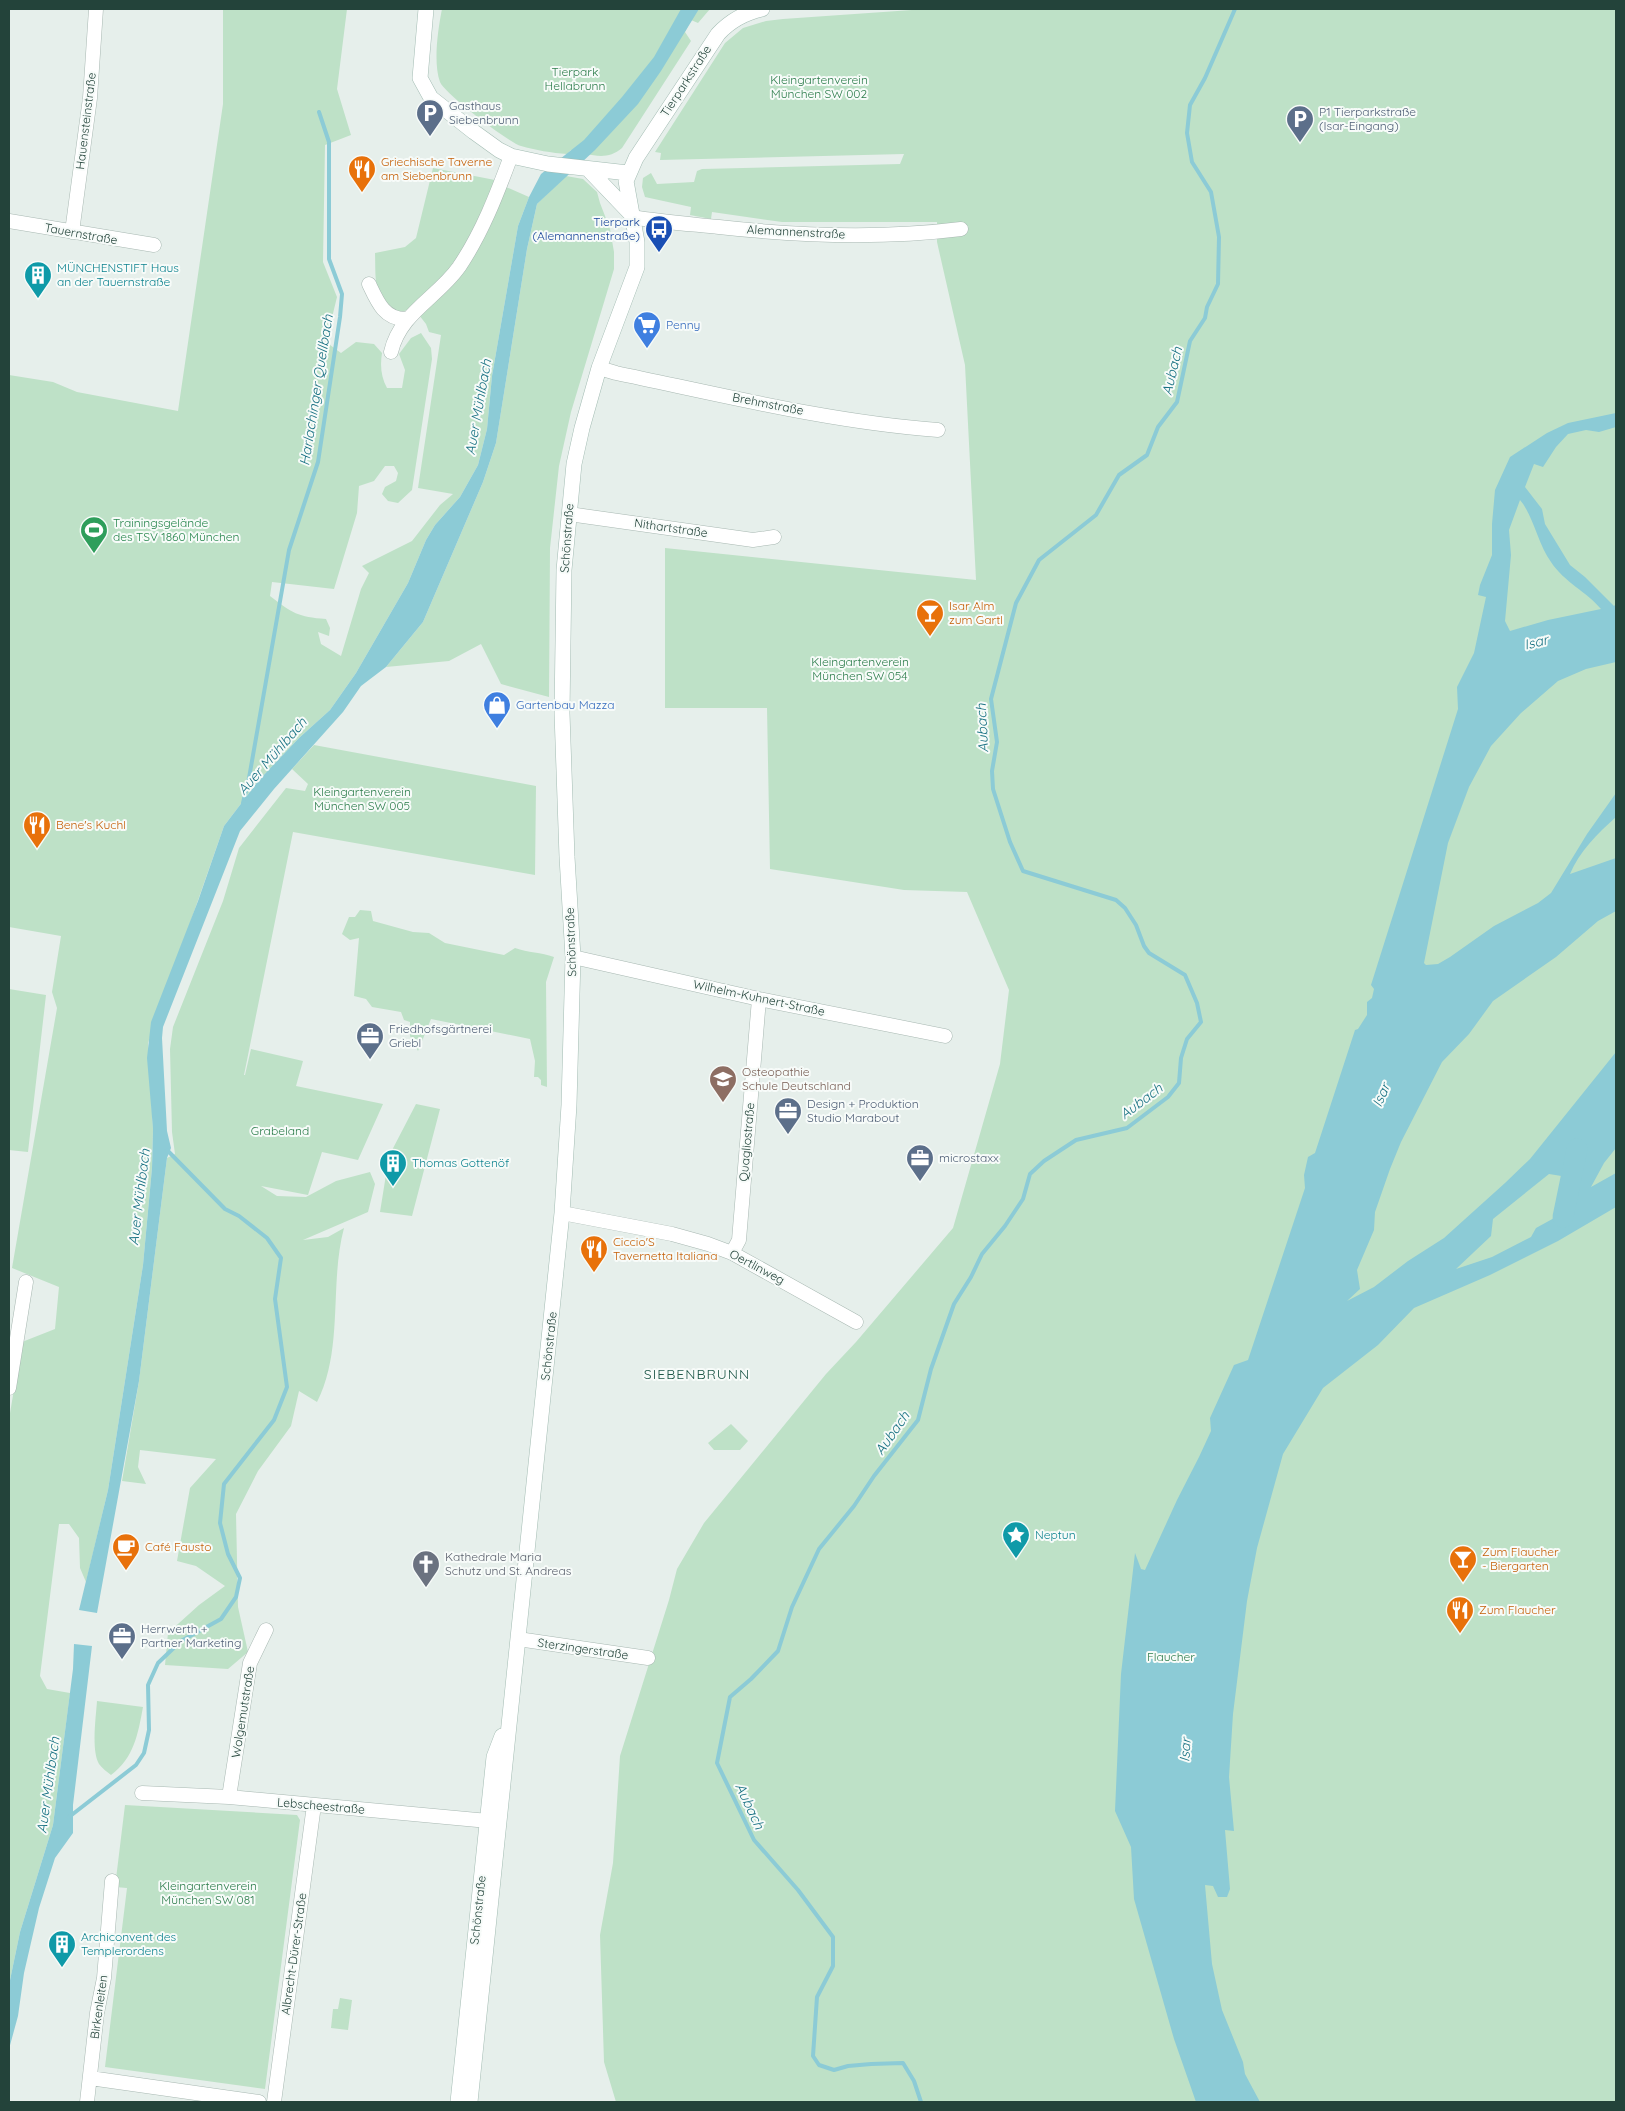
<svg xmlns="http://www.w3.org/2000/svg" width="1625" height="2111" viewBox="0 0 1625 2111" font-family="Quicksand,sans-serif">
  <style>
    .green { fill: #bee1c7 }
    .water { fill: #8ccbd6; fill-rule: evenodd }
    .lines { fill: none; stroke-linecap: round; stroke-linejoin: round }
    .stream { stroke: #8ccbd6; stroke-width: 4 }
    .river { stroke: #8ccbd6; stroke-width: 21 }
    .street-casing { stroke: #a8b8b2; stroke-width: 15 }
    .secondary-casing { stroke: #a3bcb3; stroke-width: 16 }
    .street { stroke: #fff; stroke-width: 14 }
    .secondary { stroke: #fff; stroke-width: 15 }
    .labels { text-anchor: middle; stroke-width: 4; stroke-linejoin: round; paint-order: stroke }
    .park-label { font-size: 12px; fill: #2b7c4a; stroke: #f7fbf9 }
    .street-label { font-size: 12px; fill: #23433a; stroke: #f7fbf9 }
    .service-label { font-size: 12px; fill: #4e5e75; stroke: #f7fbf9; text-anchor: start }
    .food-label { font-size: 12px; fill: #c56008; stroke: #f7fbf9; text-anchor: start }
    .transit-label { font-size: 12px; fill: #164399; stroke: #f7fbf9; text-anchor: end }
    .culture-label { font-size: 12px; fill: #0d838f; stroke: #f7fbf9; text-anchor: start }
    .shop-label { font-size: 12px; fill: #366cbe; stroke: #f7fbf9; text-anchor: start }
    .leisure-label { font-size: 12px; fill: #27864d; stroke: #f7fbf9; text-anchor: start }
    .education-label { font-size: 12px; fill: #785e54; stroke: #f7fbf9; text-anchor: start }
    .worship-label { font-size: 12px; fill: #5b616d; stroke: #f7fbf9; text-anchor: start }
    .water-label { font-size: 14px; font-style: italic; fill: #197283; stroke: #f7fbf9 }
    .neighbourhood-label { font-size: 14px; letter-spacing: 1px; fill: #1d5748; stroke: #f7fbf9 }
  </style>
  <rect width="100%" height="100%" fill="#e6efeb"/>
  <path class="green" d="M223,9H347L337,89L351,135L325,145L323,262L337,297L326,342L341,353L356,342L374,344L382,353C380,366 381,377 387,388H402L405,370L399,354L411,338L421,333L431,348L432,359L412,490L398,503L388,501L382,494L385,487L396,481L398,473L394,466H385L374,481L359,486L357,513L334,589L272,582L270,596C292,613 298,617 326,619L330,628L329,636L318,632L321,644L341,656L361,589L369,573L362,566L412,541L440,505L453,494L418,488L441,335L429,332L426,324L419,315L504,186L529,197L518,226L492,376L487,429L478,465L460,497L435,525L426,540L408,583L356,673L330,710L299,738L259,780L224,826L148,1043L153,1129L152,1168L143,1265L108,1490L86,1582L80,1568L79,1538L69,1524H59L40,1676L47,1689L70,1693L53,1825L20,1932L9,1985V1419L22,1342L55,1329L59,1287L12,1268L57,1008L52,992L61,936L9,927V375L53,382L77,392L178,411L223,104Z
    M442,9H710L698,23L691,20L685,32L691,41L622,148C606,162 589,154 571,150L567,154C552,153 535,150 521,146C508,142 445,94 440,82C433,63 438,29 442,9Z
    M926,9H1616V2102H616L604,2062L600,1935L613,1863L620,1756L669,1600L677,1569L704,1523L826,1374L856,1342L953,1228L1000,1064L1009,990L967,892L904,890L770,869L767,708H665V548L976,580L965,365L937,242V222H782L712,212L711,219L690,215L691,207L645,197L642,187L643,178L651,173L657,184L694,182L697,171L702,169L900,164L904,154L660,160L661,153L655,152L725,43L743,28L766,21L783,19Z
    M433,168L495,180C481,212 469,245 446,273C435,286 420,298 407,310L399,313C372,297 376,282 375,253L405,247L416,238Z
    M566,176L583,179L597,192L600,203L610,229L614,252V269L571,412L559,466L550,548L549,697L501,684L481,644L449,661L386,667L423,622L483,482L496,443L527,249L537,204Z
    M314,745L536,786L535,875L293,832L244,1075H245L251,1049L303,1061L296,1086L383,1104L358,1160L322,1152L308,1195L261,1186L277,1196L306,1197L336,1181L370,1172L375,1184L368,1212L303,1240L328,1237L344,1228C329,1284 344,1349 317,1402L299,1391L291,1426L258,1471L236,1514L238,1607L248,1652L228,1669L165,1665L168,1633L199,1605L225,1586L196,1566L177,1561L190,1488L216,1459L140,1450L138,1467L146,1484L122,1481L139,1381L167,1158L175,1154L172,1132L170,1049L173,1027L223,901L239,848L286,788L305,791L308,784L292,769Z
    M360,910L371,911L373,921L413,932L429,933L445,943L504,955L515,948C528,953 541,952 554,957L546,982L547,1087L541,1085V1080L538,1077H534L535,1061L530,1039L431,1019L418,1051L410,1036V1022L404,1020L401,1012L372,1007L366,999L354,996L359,938L350,940L342,934L349,917H355Z
    M9,989L46,995L28,1152L9,1150Z
    M416,1104L440,1109L412,1216L380,1212L389,1156Z
    M731,1424L748,1441L740,1450H714L708,1443Z
    M97,1701L143,1707C138,1734 134,1758 111,1775C107,1772 102,1768 99,1764C91,1750 96,1717 97,1701Z
    M125,1805L297,1815L300,1820L265,2089L105,2067L127,1888L115,1887Z
    M340,1998L352,2000L348,2030L331,2028L333,2009H338Z"/>
  <path class="water" d="M681,9H699L661,71L638,104L595,150L537,204L527,249L496,443L483,482L423,622L386,667L361,686L343,712L274,789L240,831L163,1027L162,1038L167,1131L171,1148L167,1158L139,1381L97,1613L79,1610L108,1490L143,1265L152,1168L153,1129L147,1058L151,1022L198,901L224,826L259,780L299,738L330,710L356,673L408,583L426,540L435,525L460,497L478,465L487,429L492,376L518,226L529,197L541,174L584,140L622,97L654,57Z
    M1616,413V427L1599,432L1586,430L1568,434L1556,447L1543,467L1534,464L1525,487L1542,509L1545,524L1570,565L1585,577L1614,606L1616,604V662L1586,669L1558,681L1521,713L1491,746L1469,787L1448,843L1424,963L1426,965L1438,964L1450,957L1494,926L1538,903L1551,893L1587,834L1616,793V817C1598,833 1579,852 1570,874L1616,858V911L1598,921L1556,957L1493,1001L1469,1034L1442,1062L1401,1142L1390,1169L1375,1212L1374,1230L1357,1270L1360,1289L1347,1301L1374,1287L1408,1261L1444,1238L1505,1183L1530,1159L1616,1052V1148L1604,1163L1591,1187L1616,1173V1207L1558,1241L1490,1275L1414,1308L1378,1345L1323,1388L1283,1454L1257,1548L1247,1601L1233,1714L1229,1777L1234,1831L1225,1830L1230,1889L1227,1897H1218L1213,1886L1205,1885L1212,1964L1222,2010L1243,2062L1245,2074L1260,2102H1196L1174,2039L1134,1899L1131,1847L1115,1811L1121,1674L1135,1553L1141,1569L1145,1570L1177,1500L1199,1457L1211,1431L1210,1418L1234,1365L1248,1360L1305,1188L1304,1175L1308,1157L1315,1153L1355,1030L1358,1029L1367,1015V1002L1372,998L1374,989L1371,985L1458,709L1457,687L1474,653L1486,597L1478,595L1480,585L1492,555V524L1495,490L1510,457L1547,433L1568,423ZM1520,500C1533,515 1538,544 1551,562C1564,582 1587,592 1601,609L1548,620L1510,631L1505,621L1511,555L1509,530ZM1549,1174L1574,1178L1563,1210L1556,1217L1536,1228L1531,1237L1492,1257L1456,1269L1491,1236L1493,1219Z
    M74,1644L92,1646L73,1805V1833L55,1858L39,1908L24,1973L18,2016L9,2049V1985L20,1932L53,1825L73,1669Z"/>
  <g class="lines">
    <path class="stream" d="M243,803L249,778L289,550L318,462L340,317L342,294L329,259V142L319,112
      M69,1817L136,1765L144,1753L149,1730L148,1685L158,1663L181,1641L221,1619L236,1597L240,1578L228,1554L220,1523L224,1484L274,1420L287,1387L275,1299L281,1258L267,1238L239,1216L225,1209L167,1150
      M921,2102L914,2081L903,2063L871,2064L848,2066L834,2070L819,2065L813,2056L817,1997L833,1966V1937L798,1890L754,1840L717,1763L730,1697L751,1679L778,1651L792,1607L819,1549L854,1506L874,1476L918,1420L931,1369L954,1304L971,1277L982,1254L1005,1226L1023,1199L1030,1174L1044,1161L1076,1140L1127,1128L1168,1097L1179,1083L1181,1058L1187,1039L1201,1022L1197,1003L1185,975L1149,953L1144,946L1136,925L1125,908L1116,900L1023,871L1010,842L993,789L992,771L997,742L991,699L1016,603L1039,560L1096,515L1119,475L1147,455L1158,427L1177,402L1190,341L1205,318L1207,307L1218,284L1219,237L1211,192L1192,162L1187,133L1190,105L1205,78L1235,9"/>
    <path class="river" d="M1563,1217L1577,1149"/>
    <g class="street-casing">
      <path id="street" d="M632,217C661,222 690,224 719,227C799,236 881,239 961,229
        M9,221L154,245
        M72,232L90,98L96,9
        M369,284C377,301 384,319 405,319
        M391,352C400,313 437,298 459,267C482,233 497,194 511,156
        M599,368L616,373C722,395 830,422 938,430
        M569,514L753,540L774,537
        M573,957L759,999L945,1036
        M562,1213L672,1234L708,1244L732,1253L856,1322
        M732,1253L739,1240L759,999
        M9,1388L26,1282
        M518,1639L648,1658
        M142,1793L229,1797L499,1822
        M229,1797L250,1663L266,1630
        M90,2078L259,2102
        M87,2102L97,2013L104,1978L112,1881
        M274,2102L314,1805"/>
    </g>
    <g class="secondary-casing">
      <path id="secondary" d="M426,9L420,78L431,98L474,132L499,150L511,156L548,164L628,173
        M589,170L631,214
        M458,2102L494,1757L502,1736
        M470,2102L562,1213L569,1105L573,957L567,857L562,713L564,570L574,464L582,428L599,368L637,267V242L626,181L636,158L718,34C730,21 744,13 762,9"/>
    </g>
    <use href="#street" class="street"/>
    <use href="#secondary" class="secondary"/>
  </g>
  <defs>
    <g id="parking-pin" transform="scale(1.4375)"><path d="M0 17L-7.5 6A9.5 9.5 0 1 1 7.5 6Z" fill="#5c6f8a" stroke="#f7fbf9"/><path d="M-3.5-5.5H1a3.5 3.5 0 0 1 0 7H-1V5.5H-3.5ZM-1-3.4V-.6H.8a1.4 1.4 0 0 0 0-2.8Z" fill="#fff"/></g>
    <g id="restaurant-pin" transform="scale(1.4375)"><path d="M0 17L-7.5 6A9.5 9.5 0 1 1 7.5 6Z" fill="#e8710a" stroke="#f7fbf9"/><path d="M-5-6h1v4h1v-4h1v4h1v-4h1v5L-1.5 .5V6h-2V.5L-5-1ZM5-6V6H3V1.5H1.5Q1.5-4 5-6Z" fill="#fff"/></g>
    <g id="bus-pin" transform="scale(1.4375)"><path d="M0 17L-7.5 6A9.5 9.5 0 1 1 7.5 6Z" fill="#1a4fb4" stroke="#f7fbf9"/><path d="M-5-6H5V4H4V6H2V4H-2V6H-4V4H-5ZM-3.5-4V0h7V-4ZM-3.5 1.2v1.5H-2V1.2ZM2 1.2v1.5H3.5V1.2Z" fill="#fff"/></g>
    <g id="building-pin" transform="scale(1.4375)"><path d="M0 17L-7.5 6A9.5 9.5 0 1 1 7.5 6Z" fill="#0f9aa8" stroke="#f7fbf9"/><path d="M-4-6H4V6H1V3H-1V6H-4ZM-2.5-4.3h1.7v1.8h-1.7ZM.8-4.3h1.7v1.8H.8ZM-2.5-1h1.7V.8h-1.7ZM.8-1h1.7V.8H.8Z" fill="#fff"/></g>
    <g id="supermarket-pin" transform="scale(1.4375)"><path d="M0 17L-7.5 6A9.5 9.5 0 1 1 7.5 6Z" fill="#3f7fe0" stroke="#f7fbf9"/><path d="M-6-5.5h2.5l.6 2H6L4.5 2H-2.5L-4.4-4H-6ZM-1.5 3.2a1.3 1.3 0 1 0 .1 0ZM3 3.2a1.3 1.3 0 1 0 .1 0Z" fill="#fff"/></g>
    <g id="stadium-pin" transform="scale(1.4375)"><path d="M0 17L-7.5 6A9.5 9.5 0 1 1 7.5 6Z" fill="#2e9e5b" stroke="#f7fbf9"/><path d="M0-5a6.5 5 0 1 0 0 10a6.5 5 0 1 0 0-10ZM-3.5-1.8h7v3.6h-7Z" fill="#fff"/></g>
    <g id="bar-pin" transform="scale(1.4375)"><path d="M0 17L-7.5 6A9.5 9.5 0 1 1 7.5 6Z" fill="#e8710a" stroke="#f7fbf9"/><path d="M-6-5H6L.8 .8V4.5H3.5V6h-7V4.5H-.8V.8Z" fill="#fff"/></g>
    <g id="shop-pin" transform="scale(1.4375)"><path d="M0 17L-7.5 6A9.5 9.5 0 1 1 7.5 6Z" fill="#3f7fe0" stroke="#f7fbf9"/><path d="M-5-2.5h2.3a2.7 3.5 0 0 1 5.4 0H5L5.5 6h-11ZM-1.5-2.5h3a1.5 2.3 0 0 0-3 0Z" fill="#fff"/></g>
    <g id="office-pin" transform="scale(1.4375)"><path d="M0 17L-7.5 6A9.5 9.5 0 1 1 7.5 6Z" fill="#5c6f8a" stroke="#f7fbf9"/><path d="M-6-3h4V-5.5h4V-3h4V5H-6ZM-1-4.5V-3h2v-1.5ZM-6 0V1H6V0Z" fill="#fff"/></g>
    <g id="school-pin" transform="scale(1.4375)"><path d="M0 17L-7.5 6A9.5 9.5 0 1 1 7.5 6Z" fill="#8d6e63" stroke="#f7fbf9"/><path d="M0-5L7-2L0 1L-7-2ZM-4 1L0 2.5L4 1V4Q0 6-4 4Z" fill="#fff"/></g>
    <g id="sight-pin" transform="scale(1.4375)"><path d="M0 17L-7.5 6A9.5 9.5 0 1 1 7.5 6Z" fill="#0f9aa8" stroke="#f7fbf9"/><path d="M0-6L1.8-2.2L6-1.7L2.9 1.2L3.7 5.4L0 3.3L-3.7 5.4L-2.9 1.2L-6-1.7L-1.8-2.2Z" fill="#fff"/></g>
    <g id="cafe-pin" transform="scale(1.4375)"><path d="M0 17L-7.5 6A9.5 9.5 0 1 1 7.5 6Z" fill="#e8710a" stroke="#f7fbf9"/><path d="M-5.5-4.5H6V0H3Q3 3.5 0 3.5H-2.5Q-5.5 3.5-5.5 0ZM3-3.2v2h1.7v-2ZM-6 4.5H4V6H-6Z" fill="#fff"/></g>
    <g id="church-pin" transform="scale(1.4375)"><path d="M0 17L-7.5 6A9.5 9.5 0 1 1 7.5 6Z" fill="#6b7280" stroke="#f7fbf9"/><path d="M-1.2-6h2.4v3.5h3.3v2.4h-3.3V6h-2.4V-.1h-3.3v-2.4h3.3Z" fill="#fff"/></g>
  </defs>
  <g fill-rule="evenodd">
    <use href="#parking-pin" x="430" y="113"/>
    <use href="#parking-pin" x="1300" y="119"/>
    <use href="#restaurant-pin" x="362" y="169"/>
    <use href="#bus-pin" x="659" y="229"/>
    <use href="#building-pin" x="38" y="275"/>
    <use href="#supermarket-pin" x="647" y="325"/>
    <use href="#stadium-pin" x="94" y="530"/>
    <use href="#bar-pin" x="930" y="613"/>
    <use href="#shop-pin" x="497" y="705"/>
    <use href="#restaurant-pin" x="37" y="825"/>
    <use href="#office-pin" x="370" y="1036"/>
    <use href="#school-pin" x="723" y="1079"/>
    <use href="#office-pin" x="788" y="1111"/>
    <use href="#office-pin" x="920" y="1158"/>
    <use href="#building-pin" x="393" y="1163"/>
    <use href="#restaurant-pin" x="594" y="1249"/>
    <use href="#sight-pin" x="1016" y="1535"/>
    <use href="#cafe-pin" x="126" y="1547"/>
    <use href="#bar-pin" x="1463" y="1559"/>
    <use href="#church-pin" x="426" y="1564"/>
    <use href="#restaurant-pin" x="1460" y="1610"/>
    <use href="#office-pin" x="122" y="1636"/>
    <use href="#building-pin" x="62" y="1944"/>
  </g>
  <g class="labels">
    <g class="park-label">
      <text x="575" y="76">Tierpark<tspan x="575" dy="14">Hellabrunn</tspan></text>
      <text x="819" y="84">Kleingartenverein<tspan x="819" dy="14">München SW 002</tspan></text>
      <text x="860" y="666">Kleingartenverein<tspan x="860" dy="14">München SW 054</tspan></text>
      <text x="362" y="796">Kleingartenverein<tspan x="362" dy="14">München SW 005</tspan></text>
      <text x="280" y="1135">Grabeland</text>
      <text x="1171" y="1661">Flaucher</text>
      <text x="208" y="1890">Kleingartenverein<tspan x="208" dy="14">München SW 081</tspan></text>
    </g>
    <g class="street-label">
      <text transform="translate(686 81) rotate(-57)" y="4">Tierparkstraße</text>
      <text transform="translate(86 121) rotate(-83)" y="4">Hauensteinstraße</text>
      <text transform="translate(796 232) rotate(3)" y="4">Alemannenstraße</text>
      <text transform="translate(81 234) rotate(10)" y="4">Tauernstraße</text>
      <text transform="translate(768 404) rotate(11)" y="4">Brehmstraße</text>
      <text transform="translate(671 528) rotate(8)" y="4">Nithartstraße</text>
      <text transform="translate(567 538) rotate(-86)" y="4">Schönstraße</text>
      <text transform="translate(571 942) rotate(-92)" y="4">Schönstraße</text>
      <text transform="translate(759 998) rotate(12)" y="4">Wilhelm-Kuhnert-Straße</text>
      <text transform="translate(747 1142) rotate(-85)" y="4">Quagliostraße</text>
      <text transform="translate(757 1267) rotate(28)" y="4">Oertlinweg</text>
      <text transform="translate(549 1346) rotate(-84)" y="4">Schönstraße</text>
      <text transform="translate(583 1649) rotate(8)" y="4">Sterzingerstraße</text>
      <text transform="translate(243 1712) rotate(-81)" y="4">Wolgemutstraße</text>
      <text transform="translate(321 1806) rotate(5)" y="4">Lebscheestraße</text>
      <text transform="translate(478 1910) rotate(-84)" y="4">Schönstraße</text>
      <text transform="translate(294 1954) rotate(-82)" y="4">Albrecht-Dürer-Straße</text>
      <text transform="translate(99 2007) rotate(-82)" y="4">Birkenleiten</text>
    </g>
    <g class="service-label">
      <text x="449" y="110">Gasthaus<tspan x="449" dy="14">Siebenbrunn</tspan></text>
      <text x="1319" y="116">P1 Tierparkstraße<tspan x="1319" dy="14">(Isar-Eingang)</tspan></text>
      <text x="389" y="1033">Friedhofsgärtnerei<tspan x="389" dy="14">Griebl</tspan></text>
      <text x="807" y="1108">Design + Produktion<tspan x="807" dy="14">Studio Marabout</tspan></text>
      <text x="939" y="1162">microstaxx</text>
      <text x="141" y="1633">Herrwerth +<tspan x="141" dy="14">Partner Marketing</tspan></text>
    </g>
    <g class="food-label">
      <text x="381" y="166">Griechische Taverne<tspan x="381" dy="14">am Siebenbrunn</tspan></text>
      <text x="949" y="610">Isar Alm<tspan x="949" dy="14">zum Gartl</tspan></text>
      <text x="56" y="829">Bene's Kuchl</text>
      <text x="613" y="1246">Ciccio'S<tspan x="613" dy="14">Tavernetta Italiana</tspan></text>
      <text x="145" y="1551">Café Fausto</text>
      <text x="1482" y="1556">Zum Flaucher<tspan x="1482" dy="14">- Biergarten</tspan></text>
      <text x="1479" y="1614">Zum Flaucher</text>
    </g>
    <g class="transit-label">
      <text x="640" y="226">Tierpark<tspan x="640" dy="14">(Alemannenstraße)</tspan></text>
    </g>
    <g class="culture-label">
      <text x="57" y="272">MÜNCHENSTIFT Haus<tspan x="57" dy="14">an der Tauernstraße</tspan></text>
      <text x="412" y="1167">Thomas Gottenöf</text>
      <text x="1035" y="1539">Neptun</text>
      <text x="81" y="1941">Archiconvent des<tspan x="81" dy="14">Templerordens</tspan></text>
    </g>
    <g class="shop-label">
      <text x="666" y="329">Penny</text>
      <text x="516" y="709">Gartenbau Mazza</text>
    </g>
    <g class="leisure-label">
      <text x="113" y="527">Trainingsgelände<tspan x="113" dy="14">des TSV 1860 München</tspan></text>
    </g>
    <g class="education-label">
      <text x="742" y="1076">Osteopathie<tspan x="742" dy="14">Schule Deutschland</tspan></text>
    </g>
    <g class="worship-label">
      <text x="445" y="1561">Kathedrale Maria<tspan x="445" dy="14">Schutz und St. Andreas</tspan></text>
    </g>
    <g class="water-label">
      <text transform="translate(1172 371) rotate(-77)" y="5">Aubach</text>
      <text transform="translate(316 390) rotate(-81)" y="5">Harlachinger Quellbach</text>
      <text transform="translate(478 407) rotate(-80)" y="5">Auer Mühlbach</text>
      <text transform="translate(1536 642) rotate(-14)" y="5">Isar</text>
      <text transform="translate(982 728) rotate(-93)" y="5">Aubach</text>
      <text transform="translate(272 756) rotate(-49)" y="5">Auer Mühlbach</text>
      <text transform="translate(1381 1095) rotate(-67)" y="5">Isar</text>
      <text transform="translate(1141 1101) rotate(-37)" y="5">Aubach</text>
      <text transform="translate(139 1197) rotate(-83)" y="5">Auer Mühlbach</text>
      <text transform="translate(892 1433) rotate(-55)" y="5">Aubach</text>
      <text transform="translate(1185 1750) rotate(-86)" y="5">Isar</text>
      <text transform="translate(48 1785) rotate(-82)" y="5">Auer Mühlbach</text>
      <text transform="translate(750 1806) rotate(65)" y="5">Aubach</text>
    </g>
    <g class="neighbourhood-label">
      <text x="697" y="1379">SIEBENBRUNN</text>
    </g>
  </g>
  <rect width="1625" height="2111" fill="none" stroke="#23433a" stroke-width="20"/>
</svg>
